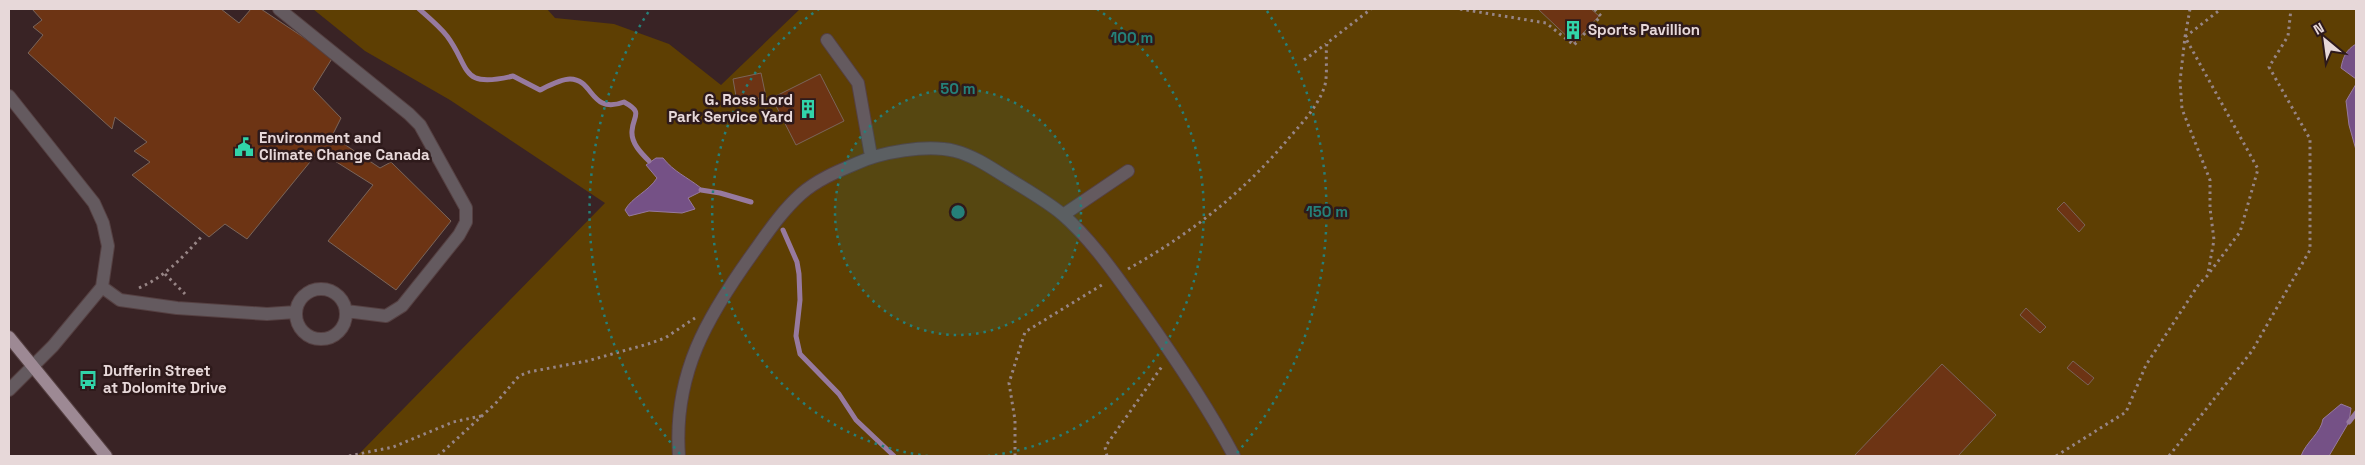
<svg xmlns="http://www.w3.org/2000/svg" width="2365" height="465" viewBox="0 0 2365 465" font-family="'Space Grotesk',sans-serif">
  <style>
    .green { fill: #5e3f03 }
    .water { fill: #755186; stroke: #977a9f }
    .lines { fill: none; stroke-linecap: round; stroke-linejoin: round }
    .stream { stroke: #977a9f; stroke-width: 5 }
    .building { fill: #6d3414; stroke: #7b655a }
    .minor-casing { stroke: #554042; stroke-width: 14 }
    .major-casing { stroke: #554042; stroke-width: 14 }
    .path { stroke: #978586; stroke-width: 3; stroke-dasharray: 2.5 4; stroke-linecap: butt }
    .minor { stroke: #645a5f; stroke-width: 12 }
    .major { stroke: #9d8994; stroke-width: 12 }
    .ring { fill: none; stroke: #258079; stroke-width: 2.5; stroke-dasharray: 2.5 5 }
    .labels { text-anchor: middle; stroke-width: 5; stroke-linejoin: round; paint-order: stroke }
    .poi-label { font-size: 15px; font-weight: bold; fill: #e7d8d9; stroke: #2e1a1b; text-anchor: start }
    .centre { fill: #258079; stroke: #2e1a1b; stroke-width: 2.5 }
    .ring-label { font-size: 15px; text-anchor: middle; font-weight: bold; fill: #258079; stroke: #2e1a1b; stroke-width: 5; stroke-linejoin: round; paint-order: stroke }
  </style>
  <rect width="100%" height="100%" fill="#392325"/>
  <path class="green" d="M313,9H547L555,18L614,24L669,44L721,85L800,9H2356V456H357L605,203L450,100L365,51Z"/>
  <path class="water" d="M2356,44V79L2341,68C2343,57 2346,50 2356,44Z
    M2356,84V150L2349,125L2346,101Z
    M656,158H663C674,172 687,177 701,188L700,192L688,198L695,209L682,213L649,211L629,216L625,210C632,197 648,192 657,178L646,165Z
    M2341,404L2351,408L2349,422L2329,456H2301C2306,442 2321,433 2323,419Z"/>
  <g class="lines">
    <path class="stream" d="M419,9C428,17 439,26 447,36C471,68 459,89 513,76L540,90C548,86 561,79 570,79C594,79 590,115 624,102C644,113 633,115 632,131C631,143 641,153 649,161
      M701,190L720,193L751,202
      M783,230L797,262L799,274L800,300L796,336L800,354L839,394L856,420L894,456
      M2349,422L2356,413"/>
  </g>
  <path class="building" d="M32,9H221L239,23L251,9H261L333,57L313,89L341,118L332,136L380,168L391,162L451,221L396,290L328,241L373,185L319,151L247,239L225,224L209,237L132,175L150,162L134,151L147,142L115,117L112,129L28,53L43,35L33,27L42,20Z
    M1538,9H1591L1599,16L1574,43Z
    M761,73L766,97L737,102L733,79Z
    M820,74L844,121L796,145L772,98Z
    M2064,202L2085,225L2079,232L2057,209Z
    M2026,308L2046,327L2040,333L2020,315Z
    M2073,361L2094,378L2088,385L2067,368Z
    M1942,364L1996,415L1958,456H1854Z"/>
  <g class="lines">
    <g class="minor-casing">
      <path id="minor" d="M279,9L409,114L420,125L466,208V222L459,235L402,306L386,316L346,311
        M827,40L858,83L871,156
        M9,96L94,203L103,223L108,246L102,287L53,346L9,390
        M1063,215L1128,171
        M102,287L120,300L177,308L267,314L296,312
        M296 314a25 25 0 1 1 50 0a25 25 0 1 1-50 0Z
        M679,456C673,374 707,317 753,253C768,232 782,211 801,194C817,180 836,172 855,164C881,152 927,144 955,151C974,156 990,167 1006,177C1025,189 1045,200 1062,214C1093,241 1117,277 1141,310C1175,358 1207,405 1234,456"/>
    </g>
    <g class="major-casing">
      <path id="major" d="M9,337L106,456"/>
    </g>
    <path class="path" d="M1460,9L1546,23L1574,45L1601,16L1594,9
      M2190,9L2185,37L2180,81L2182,109L2210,180V208L2214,240L2208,273
      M1304,60L1326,44
      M1128,269C1190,234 1243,193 1289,138C1303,122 1319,105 1325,85C1328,71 1325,57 1327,43L1371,9
      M165,274L185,294
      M139,288C166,276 183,257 203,235
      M349,456L393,447L453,422L481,416
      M438,456L495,404L519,376L529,372L587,361L648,344L665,338L695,318
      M1015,456V420L1009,383L1025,332L1105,283
      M1107,456L1105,447L1163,365
      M2056,456L2126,412L2146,365L2199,284L2207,276L2240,232L2258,169L2185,37L2221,9
      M2169,456L2252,351L2310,250V139L2269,67L2288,36L2291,9"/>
    <use href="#minor" class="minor"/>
    <use href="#major" class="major"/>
  </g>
  <circle cx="958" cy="212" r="123" fill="#258079" fill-opacity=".12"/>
  <g class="ring">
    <circle cx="958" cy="212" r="123"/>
    <path d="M928 456A246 246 0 0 1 819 9M1097 9A246 246 0 0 1 988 456"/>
    <path d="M680 454A369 369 0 0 1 649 11M1267 11A369 369 0 0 1 1236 454"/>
  </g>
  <defs>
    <g id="building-bare" transform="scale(1.5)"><path d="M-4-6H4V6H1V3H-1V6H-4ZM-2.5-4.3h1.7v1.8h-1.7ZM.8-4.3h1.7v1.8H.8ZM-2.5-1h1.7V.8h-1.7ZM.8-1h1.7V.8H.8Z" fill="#31d4a9" stroke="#2e1a1b" stroke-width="2.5" paint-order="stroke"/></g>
    <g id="civic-bare" transform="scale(1.5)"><path d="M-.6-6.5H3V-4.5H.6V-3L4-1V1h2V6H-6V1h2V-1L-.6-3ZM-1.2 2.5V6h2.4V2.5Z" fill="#31d4a9" stroke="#2e1a1b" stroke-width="2.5" paint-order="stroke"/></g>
    <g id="bus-bare" transform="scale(1.5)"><path d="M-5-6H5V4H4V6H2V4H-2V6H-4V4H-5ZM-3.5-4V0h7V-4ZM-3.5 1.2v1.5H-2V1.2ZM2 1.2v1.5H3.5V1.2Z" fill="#31d4a9" stroke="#2e1a1b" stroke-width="2.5" paint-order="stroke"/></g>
  </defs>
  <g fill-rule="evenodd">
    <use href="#building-bare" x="1573" y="30"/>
    <use href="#building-bare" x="808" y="109"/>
    <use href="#civic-bare" x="244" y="147"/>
    <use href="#bus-bare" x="88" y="380"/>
  </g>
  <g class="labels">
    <g class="poi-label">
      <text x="1588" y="35">Sports Pavillion</text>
      <text x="793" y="105" text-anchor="end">G. Ross Lord<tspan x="793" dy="17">Park Service Yard</tspan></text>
      <text x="259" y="143">Environment and<tspan x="259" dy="17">Climate Change Canada</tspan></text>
      <text x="103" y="376">Dufferin Street<tspan x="103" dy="17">at Dolomite Drive</tspan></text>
    </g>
  </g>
  <circle cx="958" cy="212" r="8" class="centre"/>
  <g class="ring-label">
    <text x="1132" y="43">100 m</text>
    <text x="958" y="94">50 m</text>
    <text x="1327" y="217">150 m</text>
  </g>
  <rect width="2365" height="465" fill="none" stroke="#e7d8d9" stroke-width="20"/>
  <g transform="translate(2325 40) rotate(331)" stroke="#2e1a1b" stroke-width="4" paint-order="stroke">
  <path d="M0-4L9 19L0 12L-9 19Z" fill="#e7d8d9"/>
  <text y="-8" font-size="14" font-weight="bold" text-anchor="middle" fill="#e7d8d9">N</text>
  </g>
</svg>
